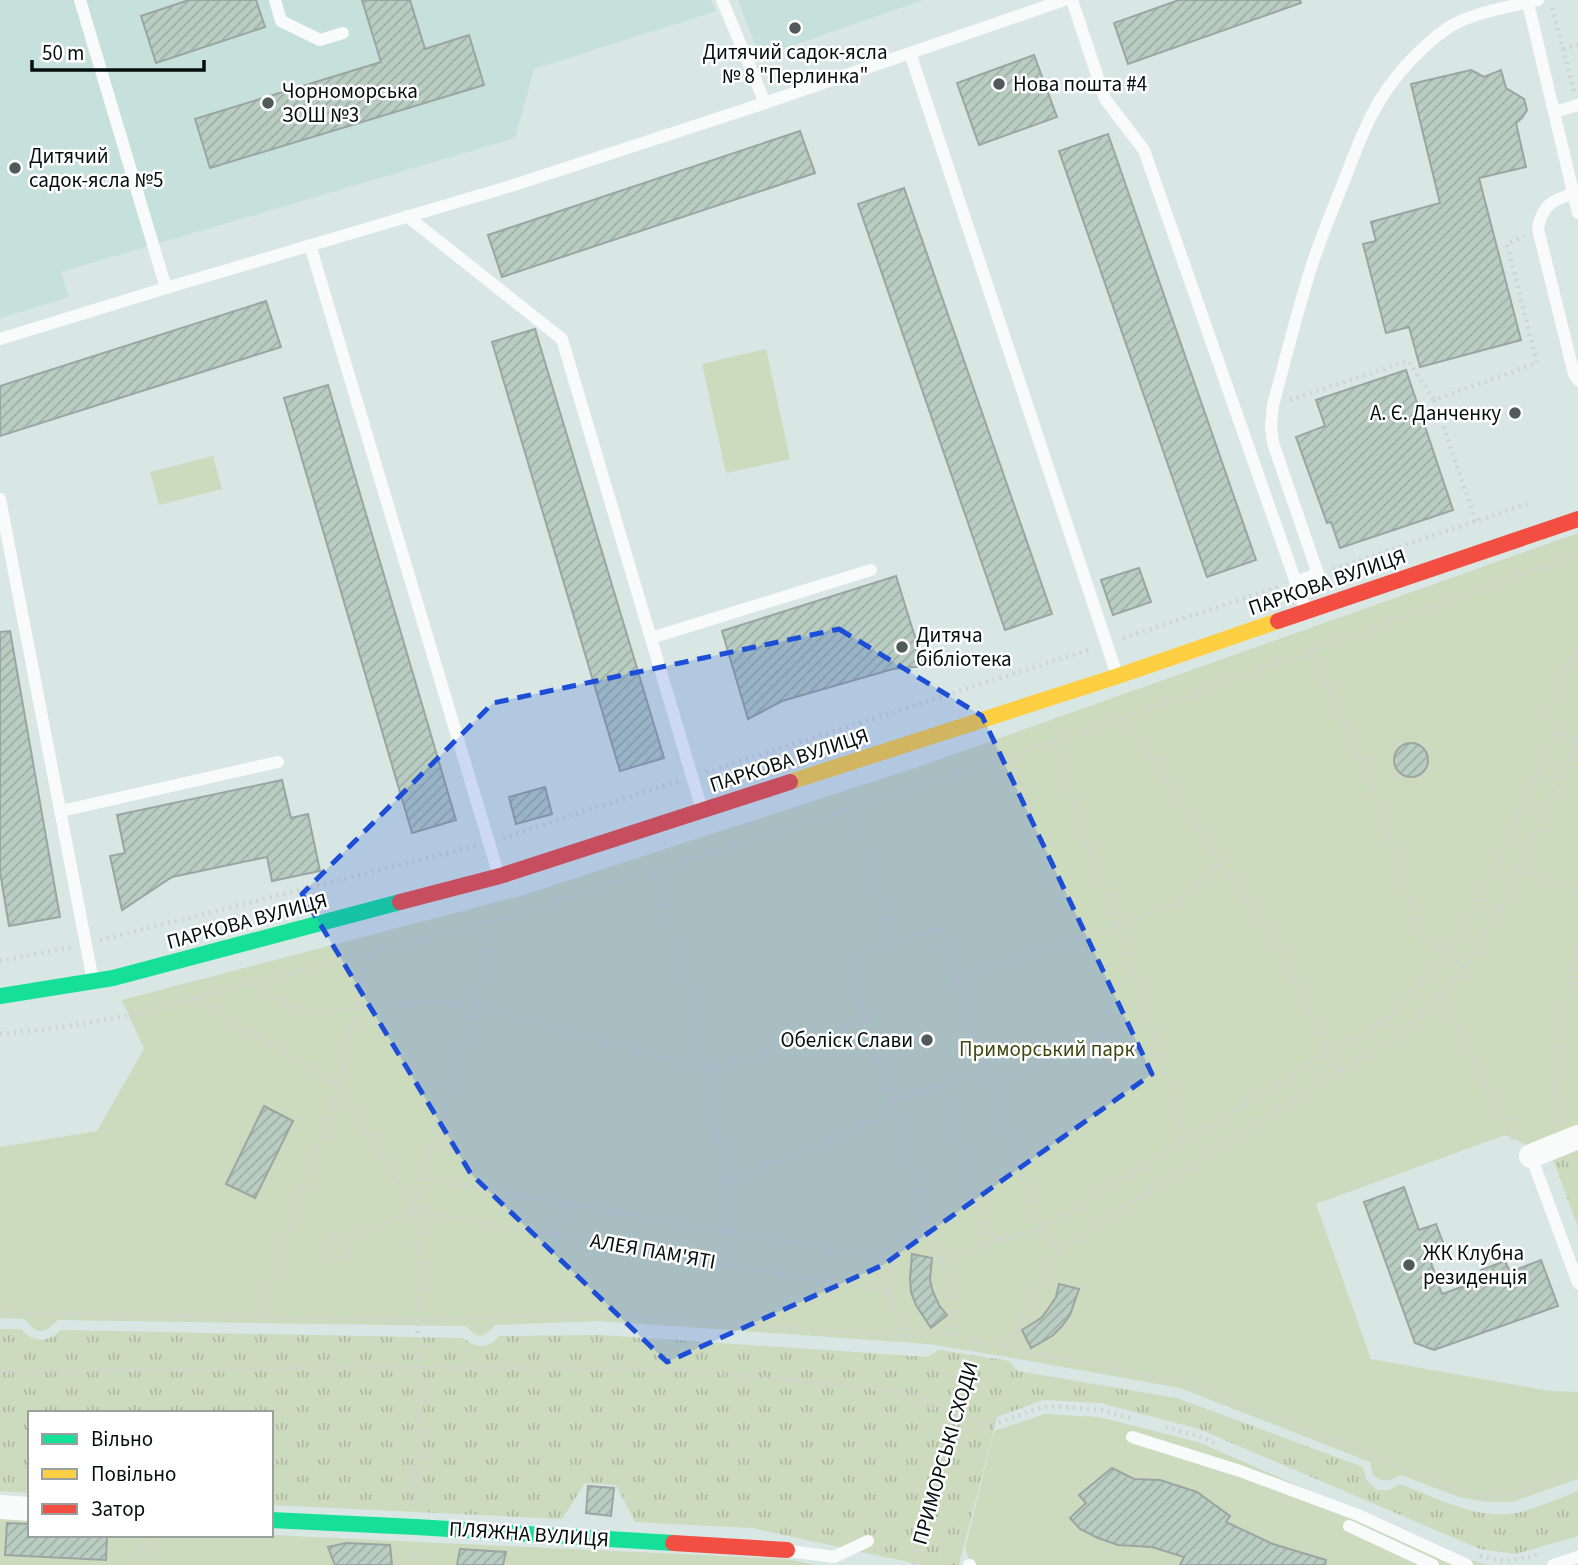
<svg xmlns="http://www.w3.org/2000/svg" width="1578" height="1565" viewBox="0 0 1578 1565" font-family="'Source Sans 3',sans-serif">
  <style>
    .built { fill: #c6e0db }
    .grass { fill: url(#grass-tufts) }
    .park { fill: #ccdabe }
    .building { fill: url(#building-hatch); stroke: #9ca5a2; stroke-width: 2 }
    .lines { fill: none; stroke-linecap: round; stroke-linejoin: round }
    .path { stroke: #d0d3d3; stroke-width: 4.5; stroke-dasharray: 2 5; stroke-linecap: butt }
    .lane { stroke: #f9fbfb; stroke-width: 12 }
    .street { stroke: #f9fbfb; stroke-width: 24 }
    .fast { stroke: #16e098; stroke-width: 16 }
    .slow { stroke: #ffcf43; stroke-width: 16 }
    .jam { stroke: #f24e42; stroke-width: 16 }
    .marked { fill: #1d4ed8; fill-opacity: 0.2; stroke: #1d4ed8; stroke-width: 5; stroke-dasharray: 14 9; stroke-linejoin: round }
    .poi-dot { fill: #505a58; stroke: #fff; stroke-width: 2.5 }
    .labels { text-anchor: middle; stroke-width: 5; stroke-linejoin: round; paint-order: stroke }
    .poi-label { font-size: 21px; fill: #060e0d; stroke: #fff; text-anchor: start }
    .street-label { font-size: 21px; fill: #060e0d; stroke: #fff }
    .park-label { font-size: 21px; fill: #3c480f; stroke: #fff }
  </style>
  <defs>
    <pattern id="grass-tufts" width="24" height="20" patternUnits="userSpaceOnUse" patternTransform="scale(1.75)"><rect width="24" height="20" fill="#ccdabe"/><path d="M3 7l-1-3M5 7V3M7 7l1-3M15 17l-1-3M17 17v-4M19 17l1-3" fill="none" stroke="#aebaa2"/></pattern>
    <pattern id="building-hatch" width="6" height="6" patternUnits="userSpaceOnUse" patternTransform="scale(1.75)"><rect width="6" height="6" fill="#b9cdc2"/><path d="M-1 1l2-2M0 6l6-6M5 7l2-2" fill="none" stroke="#9eafa6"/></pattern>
  </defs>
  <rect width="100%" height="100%" fill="#d8e6e4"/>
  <path class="built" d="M0,0H711L716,11L534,69L515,138L61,272L69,297L0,318Z
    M738,0H923L760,57Z"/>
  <path class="grass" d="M1578,1147V1227L1552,1157Z
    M0,1329H21C32,1343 48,1343 61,1330L463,1338C475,1348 488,1350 499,1336L600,1335L928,1357L939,1350L1010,1361L1017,1371L1177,1398L1363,1467L1366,1480L1377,1490H1390L1400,1484C1437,1498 1480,1522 1521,1512C1540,1507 1559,1498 1578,1491V1536L1516,1554L1480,1549L1199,1429L1101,1403L1043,1400L997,1417L959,1565H922L752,1528L635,1522L616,1485L585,1483L562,1519L271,1505V1413H30V1493L0,1491Z"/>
  <path class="park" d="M766,349L790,459L726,473L702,364Z
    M213,456L222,489L159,505L150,472Z
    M1578,533V1128L1531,1147L1505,1135L1316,1204L1371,1359L1550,1391L1578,1392V1479L1512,1502H1487L1459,1497L1401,1475C1389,1481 1385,1484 1373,1475L1370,1462L1180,1388L1019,1359L929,1344L599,1321L495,1325C483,1338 479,1340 466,1326L58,1320C44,1334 37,1336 25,1319L0,1318V1147L97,1131L144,1049L122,1000L520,896L912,769Z
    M1045,1414L1099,1417L1198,1442L1459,1556L1486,1565H971L965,1548L994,1431Z
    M0,1514L30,1516V1535H271L786,1559L816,1565H0Z"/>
  <path class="building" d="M189,0H256L265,27L156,63L141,16Z
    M362,0H410L425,49L469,35L484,85L210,168L195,119L381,62Z
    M1179,0H1300L1301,3L1128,64L1114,23Z
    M1034,55L1057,117L979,145L957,83Z
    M1471,70L1484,77L1501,70L1506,88L1524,99L1527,110L1522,118L1516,123L1526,167L1479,178L1521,340L1420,367L1409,327L1386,333L1363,244L1376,241L1371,222L1440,203L1411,84Z
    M800,131L815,173L502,277L488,235Z
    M1108,134L1256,560L1207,577L1059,151Z
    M904,188L1052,614L1005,630L858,204Z
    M266,301L281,347L0,436V386Z
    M535,329L664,758L620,771L492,342Z
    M1406,370L1453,510L1340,548L1331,522L1327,523L1296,437L1325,426L1316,400Z
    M328,385L456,820L412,833L284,398Z
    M1139,568L1151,602L1113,615L1101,580Z
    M896,576L924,666L893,669L782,701L748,719L722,631Z
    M10,631L60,917L9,926L0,872V632Z
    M1394 760a17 17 0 1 1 34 0a17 17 0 1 1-34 0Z
    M282,780L291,818L308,814L320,871L272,881L267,857L172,877L122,910L110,856L125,853L117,815Z
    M545,787L552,814L516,824L509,797Z
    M264,1106L293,1121L255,1198L226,1184Z
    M1404,1187L1419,1230L1436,1224L1445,1248L1428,1254L1442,1294L1484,1279L1481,1270L1505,1261L1510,1272L1541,1260L1558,1306L1434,1350L1415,1343L1364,1202Z
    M912,1254L932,1258L930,1280L933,1292L939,1305L947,1315L931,1328L916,1305L911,1292L910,1279Z
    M1059,1284L1079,1289L1070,1315L1062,1326L1052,1336L1031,1348L1022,1330L1041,1318L1048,1309L1056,1297Z
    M1112,1468L1134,1479L1160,1480L1197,1492L1230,1516L1226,1522L1273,1544L1326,1560L1325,1565H1180L1184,1557L1152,1547L1118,1545L1098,1538L1080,1529L1070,1518L1086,1503L1079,1495Z
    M588,1486L614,1488L611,1516L586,1513Z
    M7,1523L30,1524V1535H107L106,1560L5,1555Z
    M346,1543L390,1545L392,1565H335L328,1547Z
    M460,1549L506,1552L503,1565H457Z"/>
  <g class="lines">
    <path class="path" d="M1552,8L1574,91
      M1563,49L1578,45
      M1290,400L1408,361L1434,400
      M1476,521L1434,400L1537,363L1507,244L1524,236
      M1333,569L1527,504
      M1123,638L1281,586
      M1312,649L1365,768L1422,935L1466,967
      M1124,718L1275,940L1337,1072
      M1053,741L1149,1018L1185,1140
      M1578,743L1558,732L1548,711L1578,646
      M1011,755L1032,811
      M706,772L1091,649
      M846,790L895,942
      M503,838L678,781
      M1497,862L1578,890
      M654,871L694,1010L709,1079L726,1175L724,1231L717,1261
      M1479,899L1500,910
      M100,940L475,846
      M0,961L71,947
      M957,979L1177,904L1222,862
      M253,984L288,1006L317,1013L399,1003L441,1002L475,1005L707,1071L867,1020
      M1441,993L1515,1143
      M196,998L339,1086L415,1210
      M1386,1019L1402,1034
      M0,1034L63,1027L135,1014L515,915L852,808L1124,718L1578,554
      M940,1085L983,1222L982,1247
      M992,1085L1149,1018
      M892,1102L987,1069
      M1557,1123L1553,1109L1560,1035L1578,942
      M422,1178L893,1260
      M726,1182L896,1112
      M416,1211L889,1292
      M983,1223L1000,1242
      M323 1248a13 13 0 1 1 26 0a13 13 0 1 1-26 0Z
      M557,1235L564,1202
      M346,1239L416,1211
      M941,1259L1039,1229L1386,1019L1448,954L1479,899L1558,732
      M0,1313L418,1320L596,1314L907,1337L950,1333L1007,1348L1176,1381L1457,1490L1487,1496H1511L1578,1472
      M257,1317L266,1296L339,1086L370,953
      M950,1333L953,1303L848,957L940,927L1039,1229L1059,1249
      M906,1336L896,1314L889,1292L893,1260L911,1240L933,1234
      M1007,1348L1059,1249L1337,1072L1402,1034L1466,967L1500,910L1577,743
      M0,1372L418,1367L691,1370L910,1392L918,1396L926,1404L933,1409L982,1423L993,1424L1040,1408L1049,1406L1101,1410L1134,1419
      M1166,1427L1198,1436L1215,1443
      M416,1501L418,1320L416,1211L422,1178L471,1025L492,921
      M1480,1556C1502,1563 1519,1560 1540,1554
      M143,1565L145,1535
      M415,1565V1552
      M913,1565L978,1341"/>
    <path class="lane" d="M80,0L166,288
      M275,0L281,21L320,40L343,33
      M722,0L765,103
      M1072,0L1105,99L1144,150L1306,611
      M1528,3L1578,213
      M910,53L1117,675
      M1554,112L1578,105
      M1578,192C1555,199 1541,204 1538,229L1574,374L1578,380
      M407,216L562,339L702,810
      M310,245L499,876
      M0,339L166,288L511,186L765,103L1064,0
      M0,499L93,981
      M1295,582L1318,574L1273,443L1271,425L1273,405C1285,361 1296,316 1310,271C1319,242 1331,214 1342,186C1361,137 1373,100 1410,61C1423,48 1436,35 1451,26C1477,11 1510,7 1538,0
      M651,638L871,570
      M61,811L278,762
      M1531,1156L1578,1283
      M1132,1437L1240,1471L1358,1515L1467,1565
      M1349,1526L1433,1565
      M789,1551L834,1557L868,1541
      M969,1565H970
      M1553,1565L1578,1557"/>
    <path class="street" d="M1531,1156L1578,1137
      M0,1507L30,1509"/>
    <path class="fast" d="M0,996L113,978L400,902
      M271,1520L416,1527L673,1543"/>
    <path class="slow" d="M790,782L1118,676L1278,621"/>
    <path class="jam" d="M1278,621L1578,519
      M400,902L500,876L790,782
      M673,1543L787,1550"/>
  </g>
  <path class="marked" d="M839,629L982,716L1152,1074L883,1265L667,1362L471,1174L302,894L493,703Z"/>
  <g class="poi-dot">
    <circle cx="795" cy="28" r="7"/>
    <circle cx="999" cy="84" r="7"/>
    <circle cx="268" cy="103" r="7"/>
    <circle cx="15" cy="168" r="7"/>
    <circle cx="1515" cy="413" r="7"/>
    <circle cx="902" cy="647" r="7"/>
    <circle cx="927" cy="1040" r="7"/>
    <circle cx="1409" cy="1265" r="7"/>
  </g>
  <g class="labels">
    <g class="poi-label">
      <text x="795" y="59" text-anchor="middle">Дитячий садок-ясла<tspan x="795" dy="24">№ 8 "Перлинка"</tspan></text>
      <text x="1013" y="91">Нова пошта #4</text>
      <text x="282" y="98">Чорноморська<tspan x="282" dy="24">ЗОШ №3</tspan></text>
      <text x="29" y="163">Дитячий<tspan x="29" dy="24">садок-ясла №5</tspan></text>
      <text x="1501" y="420" text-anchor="end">А. Є. Данченку</text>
      <text x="916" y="642">Дитяча<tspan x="916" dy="24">бібліотека</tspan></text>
      <text x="913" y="1047" text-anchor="end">Обеліск Cлави</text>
      <text x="1423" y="1260">ЖК Клубна<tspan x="1423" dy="24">резиденція</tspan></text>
    </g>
    <g class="street-label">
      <text transform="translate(1327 582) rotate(-19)" y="7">ПАРКОВА ВУЛИЦЯ</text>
      <text transform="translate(789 760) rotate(-18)" y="7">ПАРКОВА ВУЛИЦЯ</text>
      <text transform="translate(247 921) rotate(-15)" y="7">ПАРКОВА ВУЛИЦЯ</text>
      <text transform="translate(653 1251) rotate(10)" y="7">АЛЕЯ ПАМ'ЯТІ</text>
      <text transform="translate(945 1453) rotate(-74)" y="7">ПРИМОРСЬКІ СХОДИ</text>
      <text transform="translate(529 1534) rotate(4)" y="7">ПЛЯЖНА ВУЛИЦЯ</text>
    </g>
    <g class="park-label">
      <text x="1047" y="1056">Приморський парк</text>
    </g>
  </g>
  <rect x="28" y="1411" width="245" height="126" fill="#ffffff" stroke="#9b9f9e" stroke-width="2"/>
  <rect x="42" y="1434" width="35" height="10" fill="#16e098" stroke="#9b9f9e" stroke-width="2"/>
  <text x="91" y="1446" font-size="21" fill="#060e0d">Вільно</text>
  <rect x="42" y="1469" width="35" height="10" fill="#ffcf43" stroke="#9b9f9e" stroke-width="2"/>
  <text x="91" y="1481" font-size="21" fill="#060e0d">Повільно</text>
  <rect x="42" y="1504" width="35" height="10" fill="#f24e42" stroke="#9b9f9e" stroke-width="2"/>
  <text x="91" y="1516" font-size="21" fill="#060e0d">Затор</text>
  <path d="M32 60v10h172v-10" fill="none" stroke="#060e0d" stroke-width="3.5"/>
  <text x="42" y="60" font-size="21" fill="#060e0d" stroke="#ffffff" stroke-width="5" paint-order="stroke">50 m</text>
</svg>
